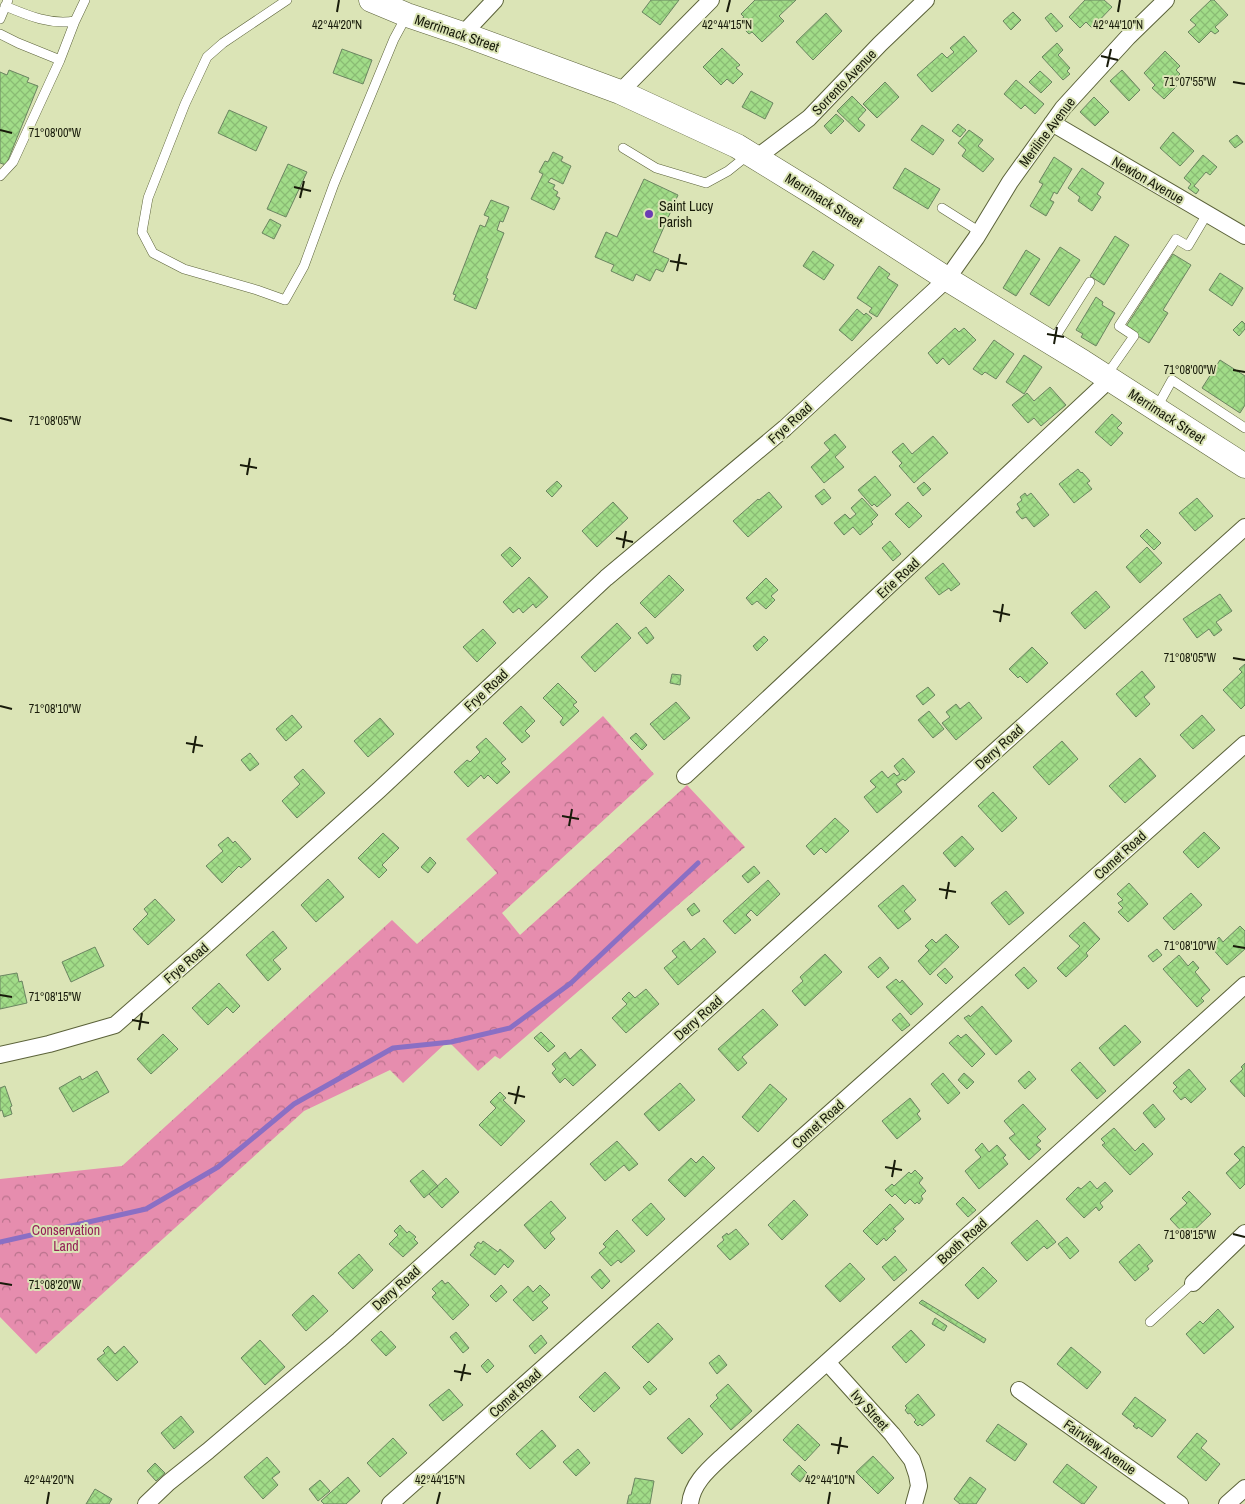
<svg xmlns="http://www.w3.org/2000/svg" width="1245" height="1504" viewBox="0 0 1245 1504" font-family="'Archivo Narrow',sans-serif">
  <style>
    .forest { fill: url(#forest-crowns) }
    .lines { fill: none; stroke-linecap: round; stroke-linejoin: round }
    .stream { stroke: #8a6fc4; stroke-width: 5 }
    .building { fill: url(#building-cross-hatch); stroke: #6b8561 }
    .lane-casing { stroke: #5b6239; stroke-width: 10 }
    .street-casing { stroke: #5b6239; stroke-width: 18 }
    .secondary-casing { stroke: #5b6239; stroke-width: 25 }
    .lane { stroke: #fff; stroke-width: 9 }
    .street { stroke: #fff; stroke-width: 16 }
    .secondary { stroke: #fff; stroke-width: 24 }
    .ticks { fill: none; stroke: #181b0a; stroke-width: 2 }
    .poi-dot { fill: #6b3cb4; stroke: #dbe4b6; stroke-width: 2 }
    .labels { text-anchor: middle; stroke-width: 4; stroke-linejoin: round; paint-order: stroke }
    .street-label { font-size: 14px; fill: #181b0a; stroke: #dbe4b6 }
    .poi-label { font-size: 14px; fill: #181b0a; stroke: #dbe4b6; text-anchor: start }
    .park-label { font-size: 14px; fill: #942057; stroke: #dbe4b6 }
    .ticks-label { font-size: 12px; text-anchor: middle; fill: #181b0a; stroke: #dbe4b6; stroke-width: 4; stroke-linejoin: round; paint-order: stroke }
  </style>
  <defs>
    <pattern id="forest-crowns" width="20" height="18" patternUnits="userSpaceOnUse" patternTransform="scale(1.25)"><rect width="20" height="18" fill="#e68dae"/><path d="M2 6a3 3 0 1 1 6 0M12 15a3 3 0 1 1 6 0" fill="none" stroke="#b9728c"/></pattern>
    <pattern id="building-cross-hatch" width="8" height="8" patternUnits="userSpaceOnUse" patternTransform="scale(1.25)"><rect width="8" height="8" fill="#a1dc88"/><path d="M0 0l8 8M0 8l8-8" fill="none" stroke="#8abc74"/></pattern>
  </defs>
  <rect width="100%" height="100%" fill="#dbe4b6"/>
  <path class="forest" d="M603,716L654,774L502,913L520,935L687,785L745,847L500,1059L495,1056L478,1071L448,1041L403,1083L390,1070L304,1111L36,1354L0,1317V1179L122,1166L392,920L417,944L497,873L466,839Z"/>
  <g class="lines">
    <path class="stream" d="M0,1242L146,1209L218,1167L294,1104L393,1048L451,1042L510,1028L571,983L698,863"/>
  </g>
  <path class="building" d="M651,0H679L660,25L642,12Z
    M755,0H796L779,16L784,21L762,42L752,32L749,34L744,29L747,27L740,20L744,17L741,14Z
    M1085,0H1104L1112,7L1092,28L1086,22L1080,28L1069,17Z
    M1211,0H1214L1228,15L1215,27L1219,31L1215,34L1211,31L1199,43L1188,32L1196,25L1190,20Z
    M1013,12L1021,20L1011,30L1003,21Z
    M826,13L842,31L813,60L796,42Z
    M1051,13L1063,26L1056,32L1045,18Z
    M964,36L977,51L932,92L917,75L942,53L947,58L954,52L950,48Z
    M1057,43L1063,50L1058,55L1070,68L1067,71L1070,74L1063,80L1042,57Z
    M722,48L740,65L736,68L743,74L733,84L727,79L721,85L703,67Z
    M342,49L372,60L363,84L333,73Z
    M1165,51L1180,66L1176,70L1180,74L1176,78L1172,75L1169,78L1177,86L1164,99L1152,88L1155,85L1144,73Z
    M9,70L29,78L27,82L38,86L6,165L0,163V72L7,75Z
    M1122,70L1140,90L1129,101L1110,81Z
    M1040,71L1052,82L1041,93L1029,82Z
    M1016,80L1044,104L1035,114L1025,105L1021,109L1004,94Z
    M885,82L899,97L877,118L863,104Z
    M751,91L773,103L765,119L742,107Z
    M852,96L866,110L858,119L865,125L859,132L837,111Z
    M1094,97L1109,112L1095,126L1080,112Z
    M229,110L267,127L256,151L218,133Z
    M836,114L844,121L831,134L824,126Z
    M958,124L966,130L960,137L952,131Z
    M922,125L944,140L933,155L911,140Z
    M969,130L983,140L978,146L994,159L983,172L962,156L966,150L958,143Z
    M1173,132L1194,151L1180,166L1160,148Z
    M1237,135L1243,142L1235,148L1229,141Z
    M553,152L563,157L561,161L571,166L563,184L551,178L548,182L555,185L553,189L558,192L556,196L560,198L554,210L531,199L543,174L539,172L545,161L548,162Z
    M1203,155L1217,167L1210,175L1206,172L1194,186L1199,190L1196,194L1188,188L1191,184L1184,178Z
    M1054,157L1072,169L1057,194L1054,192L1050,200L1054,202L1046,216L1030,206L1043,184L1039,182Z
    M288,164L307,172L286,217L267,209Z
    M905,168L940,189L928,209L893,188Z
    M1082,168L1104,183L1097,194L1101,197L1092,211L1078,201L1080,197L1068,188Z
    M644,179L678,195L653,252L669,259L663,272L656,269L650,281L636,274L633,281L611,271L614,265L595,257L606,232L617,237Z
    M491,200L509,207L503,222L500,221L497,230L504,233L486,278L488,279L476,309L454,300L456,295L453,294L480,225L485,227L489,217L484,215Z
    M270,219L281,225L274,239L262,233Z
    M1115,236L1129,245L1104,285L1090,276Z
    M1060,247L1080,260L1049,306L1030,294Z
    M1026,250L1040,259L1016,296L1003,288Z
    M813,251L834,265L824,280L803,266Z
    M1173,254L1191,265L1163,310L1168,313L1149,343L1125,328Z
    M879,266L890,274L887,278L898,285L877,317L869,312L872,308L857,298Z
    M1220,273L1243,288L1232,306L1209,290Z
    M1096,297L1103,302L1102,305L1115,313L1096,346L1081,337L1083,334L1076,330Z
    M857,309L864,315L866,313L872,318L852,341L839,330Z
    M1242,321L1245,324V329L1239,336L1233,330Z
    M955,328L959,332L964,328L976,340L949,365L943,358L937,364L928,353Z
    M994,340L1014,354L996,379L985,372L982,375L973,369Z
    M1024,355L1042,367L1024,394L1006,382Z
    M1220,360L1245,376V405L1240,413L1202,388Z
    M1050,387L1066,405L1041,426L1034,418L1028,423L1012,405L1027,393L1034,401Z
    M1112,414L1122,423L1117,428L1123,433L1111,446L1095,432Z
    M835,434L846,447L835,457L844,467L824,483L811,467L830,450L824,443Z
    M933,436L948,453L914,483L899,466L902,463L892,452L903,443L912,454Z
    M1078,469L1081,473L1082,472L1090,481L1087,483L1092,489L1074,503L1059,484Z
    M875,476L891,495L877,507L874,504L872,506L858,490Z
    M557,481L562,486L552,497L546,491Z
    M924,482L931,489L923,496L917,488Z
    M824,489L831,498L822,505L815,496Z
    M769,492L782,507L748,537L733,521L758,499L759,500Z
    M1025,493L1027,496L1031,493L1049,515L1034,527L1026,517L1022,519L1016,512L1020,509L1017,504L1022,500L1020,497Z
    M862,498L878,515L871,522L873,524L860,535L853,527L844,535L834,523L845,514L850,519L856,514L851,508Z
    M1197,498L1213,516L1195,531L1179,513Z
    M613,502L628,518L597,547L582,531Z
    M908,502L922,516L909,528L895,514Z
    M1147,529L1161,543L1154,550L1140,536Z
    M890,541L901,554L893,561L882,548Z
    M510,547L521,558L512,567L501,555Z
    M1147,547L1162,563L1140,583L1126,567Z
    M943,563L960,584L951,591L949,588L939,595L925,578Z
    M669,575L684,590L655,618L640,603Z
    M529,577L548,597L536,608L533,604L523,613L519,608L513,613L503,602Z
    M766,578L778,590L771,596L775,600L766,609L757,601L752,605L746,598Z
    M1096,591L1110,607L1085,629L1071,613Z
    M1220,594L1232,611L1216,622L1222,630L1214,636L1209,629L1197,638L1183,619Z
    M617,623L631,638L595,672L581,657Z
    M646,627L654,638L647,644L638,633Z
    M483,629L496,643L477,662L463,647Z
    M764,636L768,640L757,651L753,646Z
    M1032,647L1048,663L1027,683L1020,676L1018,678L1009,669Z
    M1245,664V705L1241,709L1223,690L1242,672L1239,669Z
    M1142,671L1155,687L1144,697L1150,704L1136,717L1116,694Z
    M672,674L681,675L680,685L670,683Z
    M558,683L577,702L573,705L579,711L563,726L560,722L563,718L543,698Z
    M928,687L935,695L923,705L916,696Z
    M676,702L690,718L664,740L650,724Z
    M969,702L982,718L956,740L942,723L950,717L946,712L956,704L960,709Z
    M521,706L535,721L525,731L530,736L522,743L503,723Z
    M929,711L944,729L933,738L918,720Z
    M292,715L302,727L286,741L276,729Z
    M1202,715L1215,730L1193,749L1180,735Z
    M380,718L394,734L368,757L354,741Z
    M636,733L647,745L642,750L630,738Z
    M486,738L506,759L501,763L510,772L497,784L488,775L484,779L481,775L468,787L454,772L467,760L470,762L480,752L476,747Z
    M1062,741L1078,759L1049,785L1033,767Z
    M250,753L259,764L250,771L241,760Z
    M903,758L915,772L905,781L903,779L896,784L902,792L877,813L864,797L876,787L870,781L882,771L888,778L894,773L897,776L900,774L894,766Z
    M1140,758L1156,776L1125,803L1109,786Z
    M303,769L325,793L297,818L282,801L300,784L294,777Z
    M993,792L1017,818L1002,832L978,806Z
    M835,818L849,831L826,853L821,848L814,855L806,846Z
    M1204,832L1220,848L1198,868L1183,852Z
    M383,833L399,848L382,865L387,870L379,878L358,858Z
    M962,836L974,849L955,867L943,853Z
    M228,837L233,843L235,841L251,859L241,868L239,866L222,883L206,866L223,851L218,845Z
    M430,857L436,863L428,873L421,867Z
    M754,866L760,873L748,883L742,876Z
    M328,879L344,897L316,922L301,905Z
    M768,880L780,894L757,916L751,910L746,915L751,920L735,934L723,921Z
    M1129,883L1148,904L1128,922L1118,912L1123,908L1118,903L1123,900L1117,894Z
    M903,885L916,900L904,911L911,919L898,929L878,906Z
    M1006,891L1024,913L1009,925L991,903Z
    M1191,893L1202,905L1174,930L1163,918Z
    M155,899L175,920L148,945L133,929L148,914L144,909Z
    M694,903L700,911L692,916L687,909Z
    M1084,922L1100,939L1086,953L1088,956L1066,977L1057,968L1080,946L1069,936Z
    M1240,926L1245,931V949L1227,965L1210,946L1219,937L1223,942Z
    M273,931L287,948L273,960L281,969L268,981L246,955Z
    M946,934L959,947L930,975L918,961L929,950L925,946L932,939L936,943Z
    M704,938L716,952L678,985L664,968L677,957L672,951L684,941L691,950Z
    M95,947L104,966L71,982L62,962Z
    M1157,949L1162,955L1153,962L1148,956Z
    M825,954L842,972L805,1006L792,991L803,981L800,977Z
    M1179,955L1188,966L1193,961L1199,968L1195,972L1210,990L1201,998L1204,1001L1197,1007L1163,969Z
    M880,957L889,968L878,978L868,967Z
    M1024,967L1037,981L1028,989L1015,975Z
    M945,968L953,977L946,984L937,975Z
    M17,973L19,982L22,981L27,1003L0,1009V976Z
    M896,979L900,983L902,980L923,1004L911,1015L886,987Z
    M219,983L240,1006L233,1013L227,1007L208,1025L192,1008Z
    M646,989L659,1004L626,1033L612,1018L627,1004L622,999L629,992L635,998Z
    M982,1006L1012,1041L996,1055L964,1018L969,1015L970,1017Z
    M763,1009L778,1025L742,1057L747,1063L738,1071L718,1049Z
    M900,1013L910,1025L902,1031L892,1020Z
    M1125,1025L1141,1042L1114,1066L1099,1048Z
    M541,1032L555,1046L548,1052L534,1038Z
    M163,1034L178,1049L151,1074L137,1059Z
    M966,1034L985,1054L972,1067L949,1043L958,1035L961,1038Z
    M581,1049L596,1065L573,1086L565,1078L560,1083L552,1073L556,1069L552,1064L565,1052L570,1059Z
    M1080,1062L1106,1091L1097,1099L1071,1070Z
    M1245,1063V1097L1230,1081L1243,1069L1241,1067Z
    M1189,1069L1206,1089L1191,1103L1185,1097L1181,1100L1173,1091L1177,1087L1173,1083Z
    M97,1071L109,1092L73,1112L59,1088L80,1076L82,1080Z
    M1029,1071L1036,1079L1025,1089L1018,1081Z
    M943,1073L960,1093L948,1104L931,1084Z
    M964,1073L974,1082L967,1089L958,1080Z
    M680,1083L695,1100L659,1131L644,1114Z
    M770,1084L787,1099L758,1132L742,1117Z
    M5,1086L12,1106L10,1107L12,1114L4,1117L2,1110L0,1111V1088Z
    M500,1092L506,1098L503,1100L525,1121L501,1146L479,1125L496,1108L490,1102Z
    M910,1098L920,1111L917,1114L921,1119L897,1139L882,1121Z
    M1023,1104L1046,1129L1037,1137L1041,1141L1036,1145L1041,1149L1029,1160L1009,1138L1015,1134L1004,1121Z
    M1153,1104L1165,1119L1155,1128L1143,1113Z
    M1114,1128L1135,1151L1143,1143L1153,1154L1130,1175L1102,1145L1105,1143L1101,1139Z
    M617,1141L638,1164L629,1171L624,1165L605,1181L590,1164Z
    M982,1143L989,1152L997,1145L1006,1155L1003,1158L1008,1164L979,1189L965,1171L981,1157L975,1150Z
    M1243,1146L1245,1148V1184L1240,1189L1226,1173L1240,1160L1234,1154Z
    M703,1156L715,1168L685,1197L668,1180L691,1158L696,1163Z
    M423,1170L438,1186L424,1198L410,1181Z
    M915,1170L923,1178L919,1183L926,1191L921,1196L923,1199L919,1204L917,1202L915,1204L910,1199L905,1204L895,1194L892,1197L885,1190L892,1184L894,1186L909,1172L911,1174Z
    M446,1178L459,1192L442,1208L429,1194Z
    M1090,1181L1097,1189L1105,1182L1113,1191L1100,1203L1103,1207L1099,1211L1096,1207L1084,1218L1066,1199L1078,1187L1081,1189Z
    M1189,1191L1211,1214L1187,1237L1170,1219L1187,1203L1182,1198Z
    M963,1197L976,1210L968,1217L956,1204Z
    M794,1200L808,1215L782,1240L768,1225Z
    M551,1201L566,1218L550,1233L555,1239L545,1249L524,1225Z
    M651,1203L665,1219L647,1236L632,1220Z
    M890,1204L904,1219L893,1229L896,1231L886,1241L884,1238L877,1245L863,1231Z
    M1037,1220L1056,1242L1047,1249L1044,1246L1027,1261L1011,1243Z
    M400,1225L407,1233L409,1231L416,1237L414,1239L418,1243L403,1257L389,1244L398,1235L394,1231Z
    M736,1229L749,1244L730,1260L717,1246L724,1240L722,1237L727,1233L728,1235Z
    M617,1230L635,1251L621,1263L618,1260L611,1266L599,1253L606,1247L603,1244Z
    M1067,1237L1079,1251L1070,1259L1058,1244Z
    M483,1241L498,1252L500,1249L514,1261L508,1268L504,1264L495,1275L470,1255L476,1248L474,1247L478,1242L481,1244Z
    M1139,1244L1153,1261L1147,1266L1149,1269L1135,1281L1119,1262Z
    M359,1254L373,1270L353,1289L338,1273Z
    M895,1256L907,1270L894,1281L882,1267Z
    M850,1263L865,1279L840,1302L825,1286Z
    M983,1267L997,1281L978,1299L965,1285Z
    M600,1269L610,1281L602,1289L591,1277Z
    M442,1280L445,1284L448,1282L469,1305L453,1320L432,1297L436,1293L432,1289Z
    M501,1285L507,1292L496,1302L490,1296Z
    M540,1285L550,1295L542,1302L548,1308L533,1321L513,1300L528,1286L533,1292Z
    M313,1295L328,1311L306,1331L292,1315Z
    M922,1300L986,1339L984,1343L919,1303Z
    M1218,1309L1234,1327L1204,1354L1186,1334L1200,1321L1203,1324Z
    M935,1318L947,1326L944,1331L932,1324Z
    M658,1323L673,1339L648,1363L632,1347Z
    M911,1330L925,1345L906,1363L892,1347Z
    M381,1331L396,1347L386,1356L371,1340Z
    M456,1332L469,1348L463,1353L450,1337Z
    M541,1335L547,1343L535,1354L529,1346Z
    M260,1340L285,1367L265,1385L241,1358Z
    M108,1346L115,1354L124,1346L138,1362L117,1381L97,1359L105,1353L103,1351Z
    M1071,1347L1101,1372L1087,1389L1057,1364Z
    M719,1355L727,1365L717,1374L709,1363Z
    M488,1359L494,1366L487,1373L481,1366Z
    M605,1372L620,1388L594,1412L579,1397Z
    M649,1381L657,1389L650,1395L643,1387Z
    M728,1384L752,1411L731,1430L710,1406L718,1398L716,1395Z
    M449,1389L463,1405L443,1421L429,1405Z
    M918,1394L935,1415L922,1426L920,1424L918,1426L914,1422L916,1420L910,1413L908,1414L905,1410L907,1408L905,1406Z
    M1135,1397L1166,1420L1152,1437L1138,1427L1137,1429L1133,1426L1135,1424L1122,1414Z
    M181,1416L194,1432L174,1449L161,1433Z
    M689,1418L703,1434L682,1454L667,1438Z
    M798,1424L820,1445L805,1461L783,1440Z
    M998,1424L1027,1444L1015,1461L986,1441Z
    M542,1430L556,1446L530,1469L516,1454Z
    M1197,1433L1207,1441L1201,1448L1220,1464L1206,1481L1177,1457Z
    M393,1438L407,1453L380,1477L367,1463Z
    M578,1449L590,1463L576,1476L563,1462Z
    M873,1456L894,1478L878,1494L856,1472Z
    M267,1457L280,1472L272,1478L278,1485L263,1499L244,1477Z
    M155,1463L165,1473L156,1481L147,1471Z
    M1067,1464L1097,1487L1084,1504H1082L1053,1482Z
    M799,1465L807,1473L800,1482L791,1474Z
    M348,1477L360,1491L346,1504H324L321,1501Z
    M970,1477L986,1489L976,1504H960L954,1499Z
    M635,1478L654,1481L650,1504H627L629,1495H631Z
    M320,1480L330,1491L318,1501L309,1489Z
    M95,1489L112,1499L109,1504H86Z"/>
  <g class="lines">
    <g class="lane-casing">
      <path id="lane" d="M287,0L223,43L207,57L185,104L148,198L142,232L153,253L184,269L257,290L285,300L304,266L334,184L394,39L407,15
        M5,6C29,16 50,25 75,21L85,0
        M0,19L8,0
        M0,34L18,43L60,60
        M623,148L656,168L706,183L728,171L748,155
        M0,176L13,162L60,60L75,21
        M942,208L980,232
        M1052,342L1090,282
        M1106,376L1134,336L1119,326L1176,239L1188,246L1207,214
        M1156,409L1172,380L1245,428
        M1150,1322L1193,1283"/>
    </g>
    <g class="street-casing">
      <path id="street" d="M463,34L495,0
        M620,92L711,0
        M1052,123L1245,236
        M756,158L809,118L880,44L926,0
        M685,776L1110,379
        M0,1055L49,1044L115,1025L213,939L379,790L606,578L785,428L947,279L976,238L1010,182L1063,108L1128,37L1166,0
        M1193,1283L1245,1233
        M827,1362L892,1434L912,1460L917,1475L919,1486L914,1504
        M1019,1390L1180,1504
        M146,1504L168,1483L208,1451L339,1340L1245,527
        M390,1504L1245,744
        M690,1504C692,1483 709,1469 724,1455L1245,985
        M1227,1504L1245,1488"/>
    </g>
    <g class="secondary-casing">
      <path id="secondary" d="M371,0L407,15L463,34L620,92L737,146L815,194L947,279L1083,362L1245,466"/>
    </g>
    <use href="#lane" class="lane"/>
    <use href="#street" class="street"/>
    <use href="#secondary" class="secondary"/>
  </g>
  <path class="ticks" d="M337,12L339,0M727,12L730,0M1118,12L1120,0M1101,56L1118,60M1107,67L1111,49M1233,82L1245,84M0,130L12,133M294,187L311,191M300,198L304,181M670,261L687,264M677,271L680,254M1047,334L1064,337M1054,344L1057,327M1233,370L1245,372M0,418L12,421M240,465L257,468M247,475L250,458M616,538L633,542M623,548L626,531M993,611L1010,615M1000,622L1003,604M1233,658L1245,660M0,706L12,709M186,743L203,746M193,753L196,736M562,816L579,819M569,826L572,809M939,889L956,892M946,899L949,882M1233,946L1245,948M0,995L12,997M132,1020L149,1023M139,1030L142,1013M508,1093L525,1097M515,1104L519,1086M885,1167L902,1170M892,1177L895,1160M1233,1234L1245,1237M0,1283L12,1285M454,1371L471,1374M461,1381L465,1364M831,1444L848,1447M838,1454L841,1437M47,1504L49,1492M437,1504L440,1492M828,1504L830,1492"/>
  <circle class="poi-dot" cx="649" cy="214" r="5"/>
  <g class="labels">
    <g class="street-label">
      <text transform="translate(457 33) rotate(19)" y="5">Merrimack Street</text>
      <text transform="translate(844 82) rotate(-46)" y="5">Sorrento Avenue</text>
      <text transform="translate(1047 132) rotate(-53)" y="5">Meriline Avenue</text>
      <text transform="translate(1148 180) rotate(30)" y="5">Newton Avenue</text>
      <text transform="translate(824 200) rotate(32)" y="5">Merrimack Street</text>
      <text transform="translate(1167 416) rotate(33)" y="5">Merrimack Street</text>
      <text transform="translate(790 423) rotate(-42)" y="5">Frye Road</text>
      <text transform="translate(898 578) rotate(-43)" y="5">Erie Road</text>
      <text transform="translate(486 690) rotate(-43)" y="5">Frye Road</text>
      <text transform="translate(999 747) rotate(-42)" y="5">Derry Road</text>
      <text transform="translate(1120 855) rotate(-42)" y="5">Comet Road</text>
      <text transform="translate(186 963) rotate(-41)" y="5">Frye Road</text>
      <text transform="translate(698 1018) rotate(-42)" y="5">Derry Road</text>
      <text transform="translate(818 1124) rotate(-42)" y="5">Comet Road</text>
      <text transform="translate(962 1241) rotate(-42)" y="5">Booth Road</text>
      <text transform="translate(396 1288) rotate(-42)" y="5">Derry Road</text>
      <text transform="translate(515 1393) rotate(-42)" y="5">Comet Road</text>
      <text transform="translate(870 1410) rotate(48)" y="5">Ivy Street</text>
      <text transform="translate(1100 1447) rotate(35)" y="5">Fairview Avenue</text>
    </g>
    <g class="poi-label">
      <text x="659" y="211">Saint Lucy<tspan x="659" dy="16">Parish</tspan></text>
    </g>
    <g class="park-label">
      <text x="66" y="1235">Conservation<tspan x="66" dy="16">Land</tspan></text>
    </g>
  </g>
  <g class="ticks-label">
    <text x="337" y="29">42°44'20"N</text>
    <text x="727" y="29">42°44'15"N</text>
    <text x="1118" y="29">42°44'10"N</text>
    <text x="1190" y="86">71°07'55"W</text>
    <text x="55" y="137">71°08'00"W</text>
    <text x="1190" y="374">71°08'00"W</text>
    <text x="55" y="425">71°08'05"W</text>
    <text x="1190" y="662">71°08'05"W</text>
    <text x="55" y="713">71°08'10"W</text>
    <text x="1190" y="950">71°08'10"W</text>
    <text x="55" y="1001">71°08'15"W</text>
    <text x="1190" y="1239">71°08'15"W</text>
    <text x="55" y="1289">71°08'20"W</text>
    <text x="49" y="1484">42°44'20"N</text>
    <text x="440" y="1484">42°44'15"N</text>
    <text x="830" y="1484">42°44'10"N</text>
  </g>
</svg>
